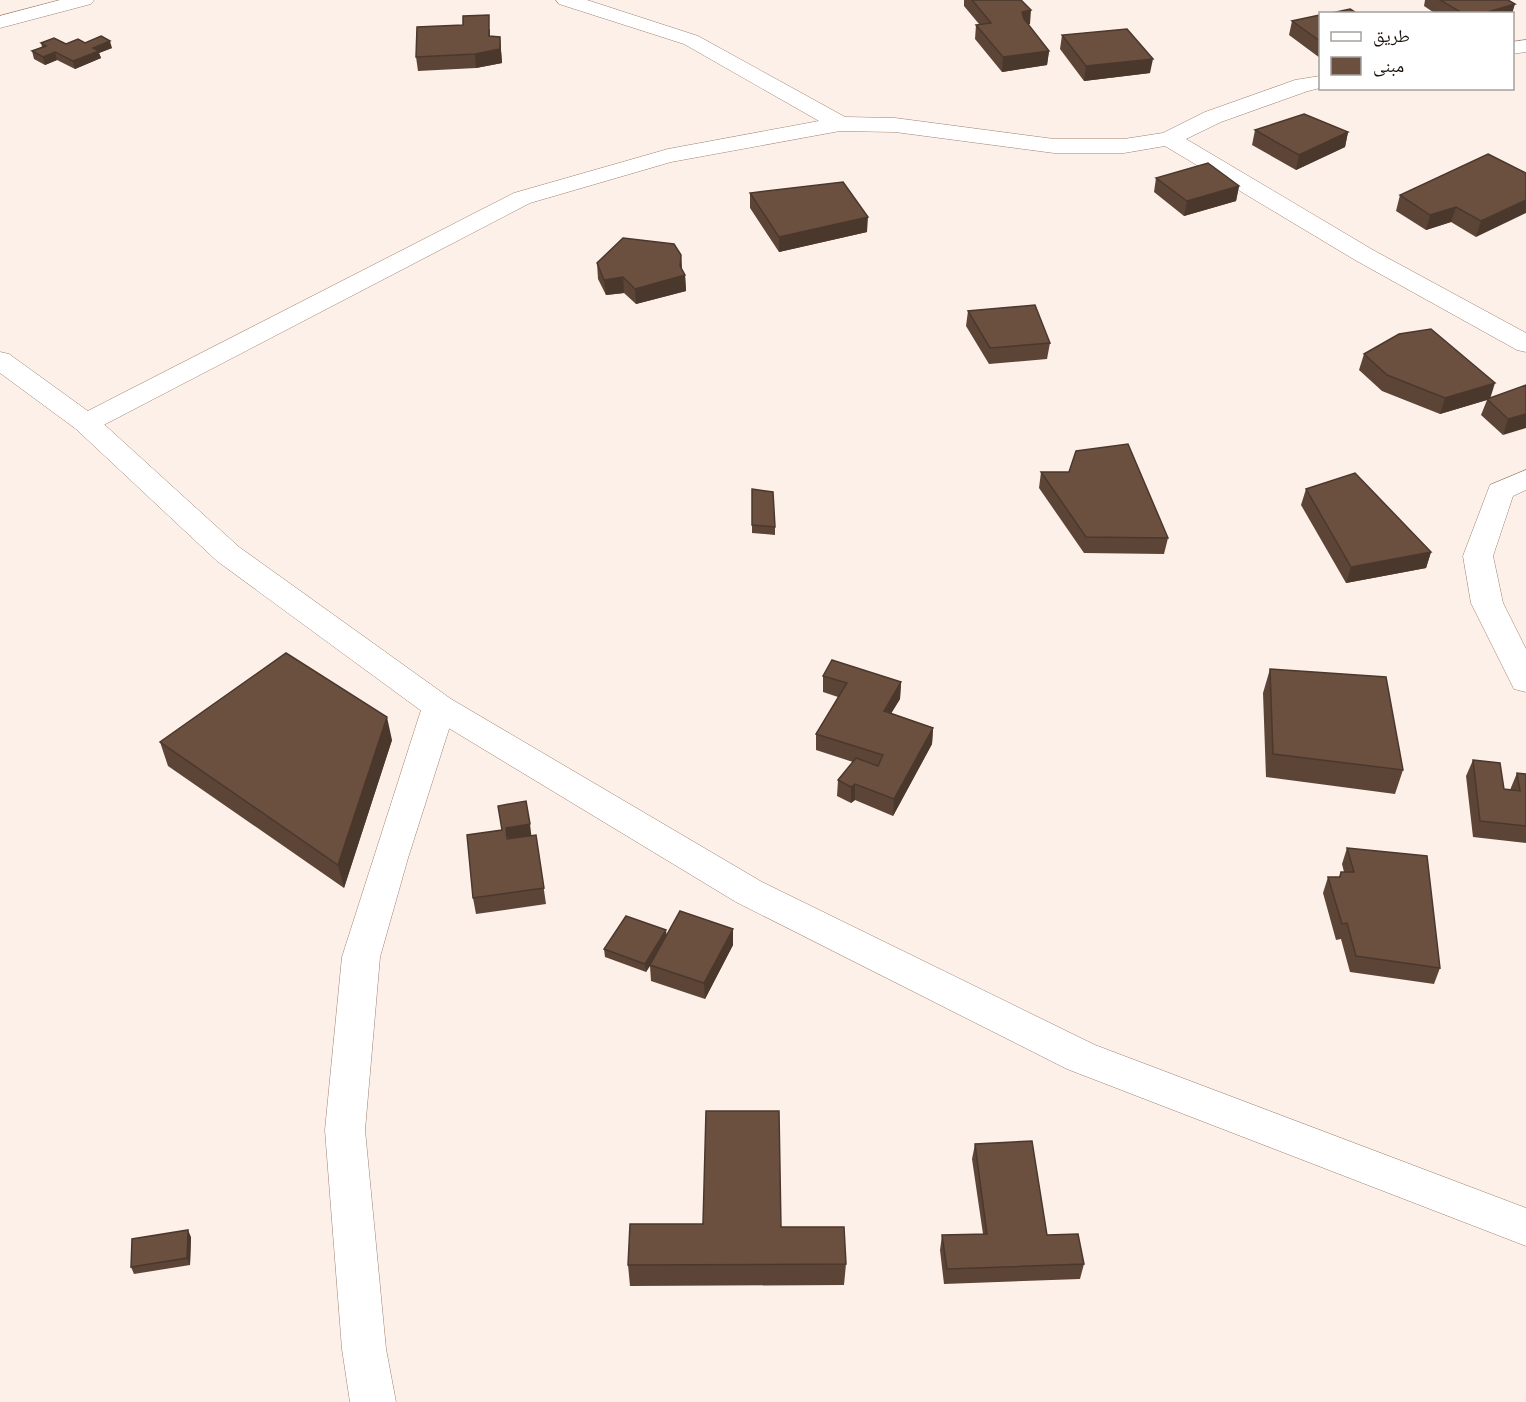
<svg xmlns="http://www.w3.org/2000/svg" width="1526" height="1402" viewBox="0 0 1526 1402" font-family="Georgia,'Noto Naskh Arabic',serif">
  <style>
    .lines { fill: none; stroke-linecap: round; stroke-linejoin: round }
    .minor-casing { stroke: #9e8270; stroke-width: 1 }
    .major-casing { stroke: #9e8270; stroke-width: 1 }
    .minor { fill: #fff; fill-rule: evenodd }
    .major { fill: #fff; fill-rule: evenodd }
    .wall { fill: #5c4537 }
    .shaded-wall { fill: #4b382d }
    .building { fill: #6b5040; stroke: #4b382d; stroke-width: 1.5 }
  </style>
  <rect width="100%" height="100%" fill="#fdf0e9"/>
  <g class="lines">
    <g class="minor-casing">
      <path id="minor" d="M60,0H94L91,4L0,28V16Z
        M556,0H587L698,36L845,117L895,118L1054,139H1124L1163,133L1205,112L1295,80L1320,76V88L1308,91L1221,122L1186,139L1373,250L1526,333V352L1517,350L1355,260L1165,146L1124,153H1054L895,132L840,131L671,162L530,203L96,429L86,431L76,429L72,423L76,417L514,193L668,149L819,121L684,44L559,4Z
        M1526,40V52L1512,54V42Z
        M1526,470V490L1513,496L1493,556L1503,603L1526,649V692L1514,689L1471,603L1463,556L1490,485Z
        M439,695L451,699L456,707L408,858L380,957L365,1130L386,1349L396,1402H350L342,1349L325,1130L342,957L422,707L427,699Z"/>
    </g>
    <g class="major-casing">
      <path id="major" d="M0,352L9,354L96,417L239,547L451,699L762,882L1095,1045L1526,1208V1246L1067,1069L736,902L427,715L217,561L76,429L0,373Z"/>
    </g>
    <use href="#minor" class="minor"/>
    <use href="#major" class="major"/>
  </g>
  <path class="wall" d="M964,0H1021L1030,24L1028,25L1049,51L1047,65L1002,72L975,39L976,25L979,24L964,6Z
    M1425,0H1508L1512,14H1436L1424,6Z
    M1320,15V58L1289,35L1292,21Z
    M490,29V36L500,37L502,63L476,68L418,71L416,57Z
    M1062,35L1150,73L1084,81L1060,49Z
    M41,43L66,44L85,43L112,48L99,53L101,58L75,69L57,60L45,65L34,59L32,51L42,47Z
    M1255,130L1348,132L1345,147L1296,170L1252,145Z
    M1526,173L1476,237L1451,222L1426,230L1396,211L1400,195Z
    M1156,178L1239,186L1236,201L1184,216L1154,192Z
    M750,193L867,232L779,252L750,208Z
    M681,255L682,269L685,275L686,291L636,304L624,293L606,295L598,279L597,263Z
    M968,311L1050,343L1047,359L989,364L966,326Z
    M1364,354L1490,398L1526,385L1503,435L1481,415L1487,400L1440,414L1382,391L1359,370Z
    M1041,472L1168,538L1164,554L1084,553L1039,488Z
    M752,489L775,527V535L752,533Z
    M1306,489L1431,552L1426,568L1346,583L1301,505Z
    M1270,669L1403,770L1395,794L1266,777L1263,693Z
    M823,676L901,682L900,699L891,713L933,728L932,744L893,816L855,800L851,803L837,796L838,780L853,762L816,750V734L838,697L823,692Z
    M392,740L344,888L168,766L160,742Z
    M1473,760L1504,789L1510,790L1517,773L1526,774V843L1473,837L1466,776Z
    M531,835H536L546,904L476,914L473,898Z
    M1347,848L1440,968L1434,984L1350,972L1341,939L1336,940L1323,893L1328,877H1339L1341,872H1344L1342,864Z
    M667,935L733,945L705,999L651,981L650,966L646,972L605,957L604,949Z
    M975,1144L1047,1235L1084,1264L1080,1279L944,1284L940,1250L942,1235L983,1234L972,1159Z
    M781,1227L846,1264L844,1285L630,1286L628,1265Z
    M191,1237L190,1265L134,1274L131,1267Z"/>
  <path class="shaded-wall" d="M1515,4L1512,14H1481Z
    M1031,10L1030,24L1020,26L1022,12Z
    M500,37L502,63L476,68L475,54Z
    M110,41L112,48L99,53L101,58L75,69L73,61L93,48Z
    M1049,51L1047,65L1002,72L1003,57Z
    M55,52L57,60L45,65L43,57Z
    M1153,59L1150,73L1084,81L1086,66Z
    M1348,132L1345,147L1296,170L1299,155Z
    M1239,186L1236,201L1184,216L1187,201Z
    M1526,200V213L1476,237L1481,221Z
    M1456,207L1451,222L1426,230L1430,215Z
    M868,217L867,232L779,252V237Z
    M681,255L682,270L685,275L686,291L636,304L635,289L680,266Z
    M623,277L624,293L606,295L604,280Z
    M1495,383L1490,399L1440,414L1445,398Z
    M1526,414V428L1503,435L1508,419Z
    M1431,552L1426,568L1346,583L1351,567Z
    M901,682L900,699L883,727L884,711Z
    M387,717L392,740L344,888L338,865Z
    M933,728L932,744L893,816L894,799Z
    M855,784V800L851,803V787Z
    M530,824L532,841L508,844L506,828Z
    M733,929V945L705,999L704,983Z
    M666,930L667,938L646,972L645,964Z
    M188,1230L191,1237L190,1265L187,1258Z"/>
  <path class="building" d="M972,0H1021L1031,10L1022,12L1024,19L1049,51L1003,57L976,25L991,23Z
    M1440,0H1508L1515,4L1481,14H1464Z
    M1350,9L1358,14H1327Z
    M489,15V36L500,37V49L475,54L416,57L417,27L463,25V16Z
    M1320,15V41L1292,21Z
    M1127,29L1153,59L1086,66L1062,35Z
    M101,36L110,41L93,48L99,51L73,61L55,52L43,57L32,51L46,46L41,43L54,38L66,44L78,39L85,43Z
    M1304,114L1348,132L1299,155L1255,130Z
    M1488,154L1526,173V200L1481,221L1456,207L1430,215L1400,195Z
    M1208,163L1239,186L1187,201L1156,178Z
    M843,182L868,217L779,237L750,193Z
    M623,238L674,244L681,255L680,266L685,275L635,289L623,277L604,280L597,263Z
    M1035,305L1050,343L990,348L968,311Z
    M1431,329L1495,383L1445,398L1387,375L1364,354L1399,334Z
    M1526,385V414L1508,419L1487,399Z
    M1128,444L1168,538L1086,537L1041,472H1069L1076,451Z
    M1355,473L1431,552L1351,567L1306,489Z
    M752,489L773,492L775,527L752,525Z
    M286,653L387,717L338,865L160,742Z
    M832,660L901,682L884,711L933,728L894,799L855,784L851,787L838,780L856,758L878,766L883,755L816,734L847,683L823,676Z
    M1270,669L1386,677L1403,770L1273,754Z
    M1473,760L1500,763L1504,789L1520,791L1517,773L1526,774V826L1480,821Z
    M526,801L530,824L506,828L507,839L536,835L544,888L473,898L467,835L502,830L498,806Z
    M1347,848L1427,856L1440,968L1356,956L1347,923L1342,924L1328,877H1340L1341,872H1354Z
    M680,911L733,929L704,983L650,965Z
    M626,916L666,930L645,964L604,949Z
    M706,1111H779L781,1227H844L846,1264L628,1265L630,1224H703Z
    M1032,1141L1047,1235L1078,1234L1084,1264L947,1269L942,1235L987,1234L975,1144Z
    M188,1230L187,1258L131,1267L132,1239Z"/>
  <rect x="1319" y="12" width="195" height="78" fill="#ffffff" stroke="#a4a09d" stroke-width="1.5"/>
  <rect x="1331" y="32" width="30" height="9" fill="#ffffff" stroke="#a4a09d" stroke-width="1.5"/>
  <text x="1373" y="42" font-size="18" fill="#1c120b">طريق</text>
  <rect x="1331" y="57" width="30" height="18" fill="#6b5040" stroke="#a4a09d" stroke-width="1.5"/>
  <text x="1373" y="72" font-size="18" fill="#1c120b">مبنى</text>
</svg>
